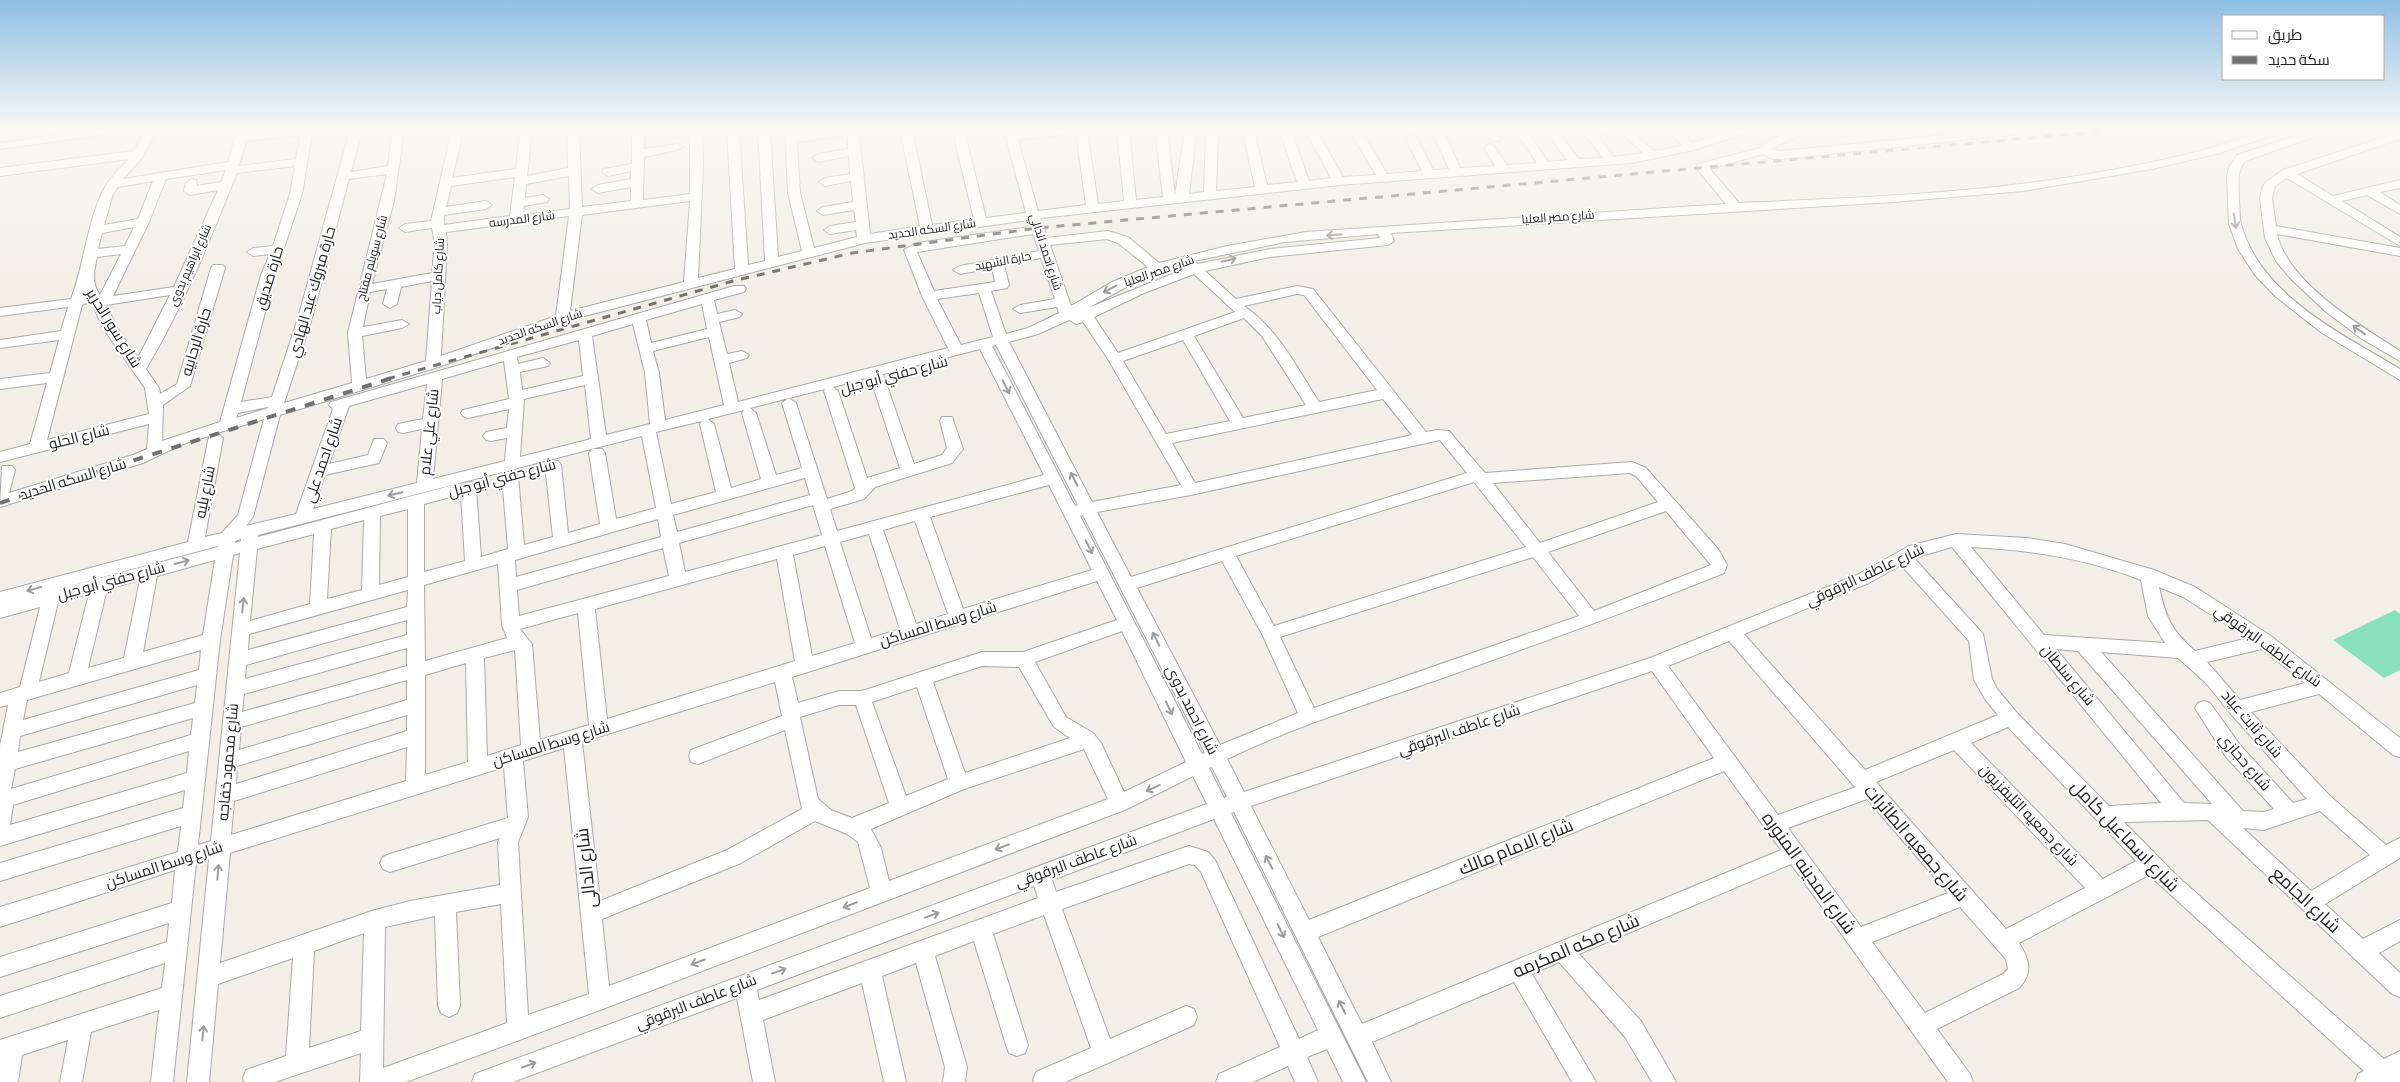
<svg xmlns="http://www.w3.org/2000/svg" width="2400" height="1082" viewBox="0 0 2400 1082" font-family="'Sofia Sans Condensed',Cairo,sans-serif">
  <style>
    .pitch { fill: #88e0be }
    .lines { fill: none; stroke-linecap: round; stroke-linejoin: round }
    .minor-casing { stroke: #a9a9a9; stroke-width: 2 }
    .minor { fill: #fff; fill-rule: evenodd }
    .rail-far1 { stroke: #707070; stroke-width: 3; stroke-dasharray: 8 8; stroke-linecap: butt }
    .rail { stroke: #707070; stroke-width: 4; stroke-dasharray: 10 10; stroke-linecap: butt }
    .oneway { stroke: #9c9c9c }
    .labels { text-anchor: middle; stroke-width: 4; stroke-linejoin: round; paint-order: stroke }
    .far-street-label { font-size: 12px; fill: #222; stroke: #fff }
    .street-label { font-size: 15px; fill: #222; stroke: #fff }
    .near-street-label { font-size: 18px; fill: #222; stroke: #fff }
  </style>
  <rect width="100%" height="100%" fill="#f2efe9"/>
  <path class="pitch" d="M2395,610L2400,614V670L2384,678L2333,640Z"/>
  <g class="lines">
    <g class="minor-casing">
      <path id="minor" d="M92,130H122L116,133L0,149V143Z
        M145,130H157L142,158L123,179L228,162L237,130H249L248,134L285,130H323L321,132L312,134L302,194L275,275L241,402L272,397L298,318L350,130H362L351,172L388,166L392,130H404L394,201L372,284L432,273L435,244L432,228L405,232L399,228L405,224L431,221L452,130H464L452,178L516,169L520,130H532L527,176L568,168L567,130H579L582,207L631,201V187L598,193L592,189L598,185L631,179V171L608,176L602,172L604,169L632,164V130H644V149L677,144L683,147L677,150L644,157L643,200L690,194V130H702L703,168L698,278L735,269L727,130H739L748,265L765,261L758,130H770L778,257L802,251L788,193L785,130H797V135L836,130H868L866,132L859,134L870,234L920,226L900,130H912L932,225L974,219L952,130H964L986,218L1026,213L1004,130H1016V133L1045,130H1087L1098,204L1124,201L1117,130H1129L1136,200L1163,197L1155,130H1167L1175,195L1185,130H1197L1189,194L1204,192L1206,130H1218L1216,191L1255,187L1242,130H1254L1267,185L1297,182L1279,130H1291L1309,181L1331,178L1306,132L1308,130H1316L1343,177L1376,175L1349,130H1361L1387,174L1422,171L1405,138L1411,135L1417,138L1433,170L1449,169L1431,130H1443L1460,168L1495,166L1484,148L1490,144L1494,146L1507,165L1537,163L1515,130H1527L1548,162L1567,160L1545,130H1557L1579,159L1603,158L1582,130H1631L1654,151L1682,146L1670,130H1682L1692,143L1734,130H1751L1749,132L1694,150L1632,163L1339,185L1041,218L1047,238L1108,231L1128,237L1159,263L1227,246L1306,232L1726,204L1698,170L1696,167L1698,164L1760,148C1772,136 1794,129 1810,130L1771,149L1782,151L1996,130H2035L2029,133L1782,159H1773L1763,154L1710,169L1739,203C1855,198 1973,194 2089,174C2130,167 2171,159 2211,148C2235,141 2258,130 2284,130L2282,132L2220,153L2152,169L2023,191L1893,202L1391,233L1394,241L1388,245L1270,257L1205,271L1236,299L1297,286L1313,289L1426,432L1437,430L1449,431L1485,473L1632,462L1646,468L1718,549L1727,565L1724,573C1630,611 1535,645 1440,679C1368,704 1295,726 1227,759L1244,792L1650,658L1857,575L1909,546L1956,534L2027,538L2065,544L2154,570L2195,587L2271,636L2400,738V757L2393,755L2319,694L2251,712L2330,796L2386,845L2400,838V858L2325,904L2363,939L2400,920V941L2379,953L2400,973V997L2392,994L2208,820L2124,822L2177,876L2384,1059L2400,1051V1082H2355L2358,1074L2364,1071L2149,875L2019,943C2030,960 2033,973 2019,988L1937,1029L1970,1074L1973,1082H1948L1791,864L1579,954L1641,1021L1676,1082H1652L1625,1037L1559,962L1532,974L1596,1082H1572L1514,982L1372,1042L1391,1082H1368L1234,812L1231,813L1366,1082H1343L1327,1049L1307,1057L1318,1082H1295L1288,1066L1253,1082H1216L1219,1074L1280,1047L1201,872L1195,865L1189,864L1062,909L1110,1039L1186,1006L1194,1009L1197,1017L1194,1025L1065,1082H1034L1033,1080L1036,1072L1091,1048L1044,915L993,934L1028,1045L1025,1053L1017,1056L1009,1053L1006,1045L974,941L935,956L967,1067L965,1082H943L945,1067L916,963L882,976L906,1082H884L862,983L763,1020L775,1082H753L737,998L513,1082H472L475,1074L483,1071L1207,804L1193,776L1127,809L600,1010L406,1082H360L361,1053L275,1082H244L243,1078L246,1070L286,1056L293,958L218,984L209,1082H187L209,859L196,863L173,1082H151L159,1010L91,1032L82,1082H60L68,1040L22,1055L18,1082H0V1040L162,988L165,963L0,1018V996L167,942L169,923L0,977V957L172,903L175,870L0,927V907L178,852L181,826L0,881V863L183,808L185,790L0,846V746L8,705L0,707V693L20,687L40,607L0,618V604L48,592L0,604V592L188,542L209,436L183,444L143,463L0,507L2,466H12L15,470L9,493L133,455L147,449L149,424L0,462V452L30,444L47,383L0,389V379L50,373L59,340L0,348V340L61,331L68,307L0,316V308L71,299C84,265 86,229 101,195C107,181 118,170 129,159L0,176V168L134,151ZM1620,130L1621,132L1643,153L1614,157L1597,135L1614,133ZM1076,133L1086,205L1038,211L1018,140ZM300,135L296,159L239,166L246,141ZM848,135V149L818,154L812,158L818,162L849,156L850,174L825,178L819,182L825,186L851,181L853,202L823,207L817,211L823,215L854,210L856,222L830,226L824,230L830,234L856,230L857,237L814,248L800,193L797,142ZM295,166L290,194L273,246L253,248L247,252L253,256L270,254L261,275L220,422L162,441L163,405L190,386L225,268L223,265H213L211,268L177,384L160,394L159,388L146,369C183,307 210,240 237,173ZM226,170L221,182L197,186L196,180L192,179L186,183L184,191L190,195L218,190L174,287L113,296L149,222L166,179ZM387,174L348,333L352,383L284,403L312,318L349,179ZM569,176L570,209L523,215L524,206L547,202L549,199L543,195L525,198L526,184ZM515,177L510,216L444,225V215L486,209L492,205L486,201L446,207L451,186ZM153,181L138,219L104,225L113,194L118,187ZM690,201L684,282L570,311L582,215ZM569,216L556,316L441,356L447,244L446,232ZM1029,220L1031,227L917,243L904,250L922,296L948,348L738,402L729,363L747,358L749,355L742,351L727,354L719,322L740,317L742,314L735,310L717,314L714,300L744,292L746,289L744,286H734L331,402L329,405L333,409L296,514L246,526L253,517L280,415L438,367L581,317L865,243ZM134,227L125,246L98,249L102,233ZM1033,234L1039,251L960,266L953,270L960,274L992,268L995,282L934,291L917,252ZM1378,234L1380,238L1270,249L1198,264L1194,261L1285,242ZM1107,239L1118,243L1148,267L1112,282L1071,306L1050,245ZM121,254L100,295C91,282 94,272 97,257ZM1041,258L1055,299L1020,305L1013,309L1020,313L1057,307L1059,313L1028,328L1006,334L991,291L1007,288L1009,285L1004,265ZM1184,264L1187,268L1088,308L1139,280ZM1194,274L1235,312L1118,353L1094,317L1144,293ZM432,281L426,361L366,379L362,336L402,328L409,324L402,320L363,327L370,292L387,289L383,304L390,308L397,304L401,287ZM979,293L993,337L961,345L937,299ZM1297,294L1304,295L1377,390L1319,402C1297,368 1278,329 1244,306ZM170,295L138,358L117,328L106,305ZM91,301L103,328L145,388L149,414L47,440L82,305ZM702,304L707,329L651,343L646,320ZM1244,318L1262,336L1306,405L1243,418L1194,336ZM1069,320L1076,324L1083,322L1108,359L1181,485L1092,502L1009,342L1038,334ZM633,324L645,373L650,424L606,435L592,336ZM709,337L724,405L665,420L659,373L653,351ZM579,340L583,376L522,390L520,372L548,366L550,363L543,358L518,364L517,357ZM1183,340L1230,421L1166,434L1123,361ZM996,345L1078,505L1075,506L992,346ZM980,349L1044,475L837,531L830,509L864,499L875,487L952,463L963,449L952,417H942L940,421L947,448L942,455L914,464L883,374ZM504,361L509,399L463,410L461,413L463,416L468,418L509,409L507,428L486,432L483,436L486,440L491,441L507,438L505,461L433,479L442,379ZM870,377L900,468L867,478L838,391L833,387ZM427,384L423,419L398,424L396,428L398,432L403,433L422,429L417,483L313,509L325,475L379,463L387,443L384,439H374L368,455L329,464L349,406ZM585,385L591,439L520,457L524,399ZM825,389L824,391L855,488L852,491L827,499L796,403L789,398ZM789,398L782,403L802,468L776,475L756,413L750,408ZM1383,399L1412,435L1195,483L1172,443ZM268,407V408L236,418L238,413ZM744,410L742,413L761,479L731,488L714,424L708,419ZM264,419L238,515L222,533L205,537L223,438L217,433ZM702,421L700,424L716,492L671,504L656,432ZM642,436L656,508L616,519L605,453L602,449H592L589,453L600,524L568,533L561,465L558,461H548L545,465L553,537L524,545L518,476L515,472H505L502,476L508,549L481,557L476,487L474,483L468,482L461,486L457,484L258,537V535ZM1440,440L1467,473L1131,577L1097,512L1191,495ZM1630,473L1636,476L1658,502L1540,543L1493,483ZM805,478L810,495L677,532L673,515ZM1474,482L1526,547L1274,626L1236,556ZM1049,485L1092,570L963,609L930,517ZM461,494L465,561L424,572V504ZM813,505L822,535L685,572L679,543ZM408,509V577L379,585L380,516ZM1666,511L1711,565L1594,611L1548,552ZM1083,515L1205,753L1202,754L1080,516ZM658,519L661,537L516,577L515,560ZM364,520L362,590L327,599L331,529ZM915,521L948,614L916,624L883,530ZM314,534L310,604L250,621L257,549ZM869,534L900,629L871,638L840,542ZM241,539V541L235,543V541ZM218,546V547L51,591L195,552ZM825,546L855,643L812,656L793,555ZM1952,547L2161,803L2109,806L2017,713L1997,689L1992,679L1983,634L1914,558ZM1971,547C2030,550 2085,558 2141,580L2148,616L2165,643L2044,635ZM663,548L669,576L519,616L517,590ZM240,553L211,841L198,845L220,640L233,555ZM1533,557L1579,616L1314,708L1280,637ZM777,559L795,661L607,719L595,609ZM215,560L203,635L143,652L157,576ZM1222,561L1262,634L1298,713L1220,745L1137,588ZM498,564L502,625L507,638L425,661L424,585ZM1901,565L1969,641L1974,680L1985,699L1998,715L1865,770L1744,634L1869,583ZM140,580L124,658L88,668L107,589ZM1097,581L1117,620L1023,652H982L862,691H839L798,703L792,677ZM2159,587L2183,597L2248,638L2195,651C2171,630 2166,618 2159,587ZM408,590L407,607L248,650L249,634ZM89,594L69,673L39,682L58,602ZM578,613L589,725L540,740L532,644L520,629ZM407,620V635L245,679L246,665ZM1122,631L1186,762L1124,792L1101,743L1093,733L1066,717L1035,662ZM1729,641L1854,786L1856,787L1778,815L1668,666ZM407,648V666L242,712L244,694ZM2056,649L2078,651L2212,804L2184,803ZM2262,649L2305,683L2240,700L2207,662ZM201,650L199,670L23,720L27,700ZM515,650L521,745L487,756L484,658ZM2101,652L2178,658L2206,683L2230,713L2307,799L2293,803L2240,745L2210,703L2204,701L2198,703L2195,708L2198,713L2226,757L2274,809L2264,812L2243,811ZM466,663L468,762L425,775V675ZM982,666L1019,667L1054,727L1070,738L965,773L933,682ZM1652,671L1714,758L1309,920L1251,806ZM407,680V700L239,750L241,727ZM775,682L782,716L691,750L689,756L691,762L698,764L785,730L802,809L727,850L600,901L582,742ZM197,685L195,703L18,752L20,736ZM917,687L948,779L906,796L872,702ZM839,705H856L889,803L852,818L831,810L818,799L800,717ZM407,715V731L236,784L237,766ZM193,718L191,735L11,789L15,769ZM2008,727L2136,861L2103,879L1971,743ZM407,747L406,781L231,835L234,801ZM564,748L589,994L528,1015L518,842L528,817L523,761ZM1084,749L1108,799L889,881L881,848L871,829L964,789ZM1954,750L2085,888L2006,929L1876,782ZM189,751L187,773L10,825L13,805ZM504,767L508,818L390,854L383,857L380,863L383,869L390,872L500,838L498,842L500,885L410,901L375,910L220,963L230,853ZM1212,767L1227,797L1224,798L1209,768ZM1724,771L1781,850L1362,1024L1318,937ZM1867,799L1948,893L1861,927L1788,828ZM2320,811L2370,855L2311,891L2243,828L2264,830ZM1214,819L1318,1030L1299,1039L1215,860L1208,852L1189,846L1056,892L1052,880ZM815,821L847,834L858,842L870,888L609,986L602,919L741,863ZM1034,886L1038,898L759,1000L757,990ZM501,904L507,1023L383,1068L385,927L435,916L438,1006L441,1013L449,1017L457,1013L460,1006L456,912ZM1960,907L2006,959L2008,969L2003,974L1925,1013L1872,942ZM364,933L361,1031L309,1048L314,951Z
        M1481,130H1493L1501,139L1499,141H1491Z
        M1830,130H1844L1849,134L1843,137Z
        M2313,130H2330L2328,132L2245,161C2236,172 2239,187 2239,201C2240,208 2239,216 2241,224C2260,295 2342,334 2400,369V380L2322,333L2275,296L2255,275L2238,249L2229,224L2227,176L2229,167L2237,155Z
        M2400,132V139L2297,174L2333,196L2400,180V188L2380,192L2400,205V214L2367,195L2342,201L2400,237V246L2287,178L2275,186L2272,198L2276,226L2400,248V256L2277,234C2287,282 2361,326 2400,351V361L2362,339L2325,311L2291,279L2276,261L2265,238L2260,198L2262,188L2266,182L2283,170Z"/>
    </g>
    <use href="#minor" class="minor"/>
    <path class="rail-far1" d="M387,379L733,281L852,253L1038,228L2117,130"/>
    <path class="rail" d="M0,503L392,378"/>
  </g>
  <defs><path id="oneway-shaft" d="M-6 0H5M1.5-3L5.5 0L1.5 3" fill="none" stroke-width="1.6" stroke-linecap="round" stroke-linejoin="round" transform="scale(1.25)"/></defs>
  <g class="oneway">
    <use href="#oneway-shaft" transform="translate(2235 221) rotate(81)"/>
    <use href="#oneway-shaft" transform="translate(1334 235) rotate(175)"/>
    <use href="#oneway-shaft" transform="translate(1229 260) rotate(-14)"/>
    <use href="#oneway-shaft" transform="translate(1110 289) rotate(152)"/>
    <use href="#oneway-shaft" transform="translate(2359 330) rotate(-145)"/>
    <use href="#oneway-shaft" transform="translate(1006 387) rotate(63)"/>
    <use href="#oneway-shaft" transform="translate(1074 479) rotate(-117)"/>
    <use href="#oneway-shaft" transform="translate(395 494) rotate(166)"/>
    <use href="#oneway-shaft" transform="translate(1089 547) rotate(63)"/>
    <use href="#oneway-shaft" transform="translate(182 562) rotate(-15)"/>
    <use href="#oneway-shaft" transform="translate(34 589) rotate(165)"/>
    <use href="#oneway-shaft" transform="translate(243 605) rotate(-84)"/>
    <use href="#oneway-shaft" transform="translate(1156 639) rotate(-117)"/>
    <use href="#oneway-shaft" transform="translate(1169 708) rotate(64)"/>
    <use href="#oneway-shaft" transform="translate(1153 788) rotate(155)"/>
    <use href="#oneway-shaft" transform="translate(1002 847) rotate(159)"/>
    <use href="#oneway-shaft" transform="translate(1269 862) rotate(-117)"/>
    <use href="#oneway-shaft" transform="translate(218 872) rotate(-85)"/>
    <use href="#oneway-shaft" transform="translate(850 905) rotate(159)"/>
    <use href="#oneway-shaft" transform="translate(932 915) rotate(-20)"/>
    <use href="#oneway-shaft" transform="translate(1281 931) rotate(64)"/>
    <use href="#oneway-shaft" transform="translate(698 962) rotate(159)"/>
    <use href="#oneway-shaft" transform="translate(779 971) rotate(-20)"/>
    <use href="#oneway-shaft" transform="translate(1342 1007) rotate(-117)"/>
    <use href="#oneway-shaft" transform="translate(203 1033) rotate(-84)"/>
    <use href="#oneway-shaft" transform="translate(529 1065) rotate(-21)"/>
  </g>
  <linearGradient id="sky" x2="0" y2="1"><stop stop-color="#8fc0e4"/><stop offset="0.46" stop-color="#f9f8f5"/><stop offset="1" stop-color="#f9f8f5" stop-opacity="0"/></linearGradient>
  <rect width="2400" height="281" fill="url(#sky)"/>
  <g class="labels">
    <g class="far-street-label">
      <text transform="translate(1558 217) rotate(-4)" y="4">شارع مصر العليا</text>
      <text transform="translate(522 219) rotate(-7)" y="4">شارع المدرسه</text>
      <text transform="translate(932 229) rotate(-8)" y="4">شارع السكه الحديد</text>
      <text transform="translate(1046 252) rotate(72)" y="4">شارع احمد الدالي</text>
      <text transform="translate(372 258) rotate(-75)" y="4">شارع سويلم مفتاح</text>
      <text transform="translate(1003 261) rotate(-11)" y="4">حارة الشهيد</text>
      <text transform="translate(190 265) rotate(-66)" y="4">شارع ابراهيم بدوي</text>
      <text transform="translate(1159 271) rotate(-19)" y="4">شارع مصر العليا</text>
      <text transform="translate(438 276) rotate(-87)" y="4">شارع كامل دياب</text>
      <text transform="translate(540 327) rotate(-19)" y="4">شارع السكه الحديد</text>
    </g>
    <g class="street-label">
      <text transform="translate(269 278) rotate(-73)" y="5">حارة صديق</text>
      <text transform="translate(312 292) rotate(-74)" y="5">حارة مبروك عبد الهادي</text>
      <text transform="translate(114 328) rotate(58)" y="5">شارع سور الحرير</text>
      <text transform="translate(196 342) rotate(-73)" y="5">حارة الرحابيه</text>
      <text transform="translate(894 375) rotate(-15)" y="5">شارع حفني أبو جبل</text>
      <text transform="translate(429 432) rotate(-84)" y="5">شارع علي علام</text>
      <text transform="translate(79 437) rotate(-14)" y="5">شارع الحلو</text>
      <text transform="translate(323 460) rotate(-71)" y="5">شارع احمد علي</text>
      <text transform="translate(502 478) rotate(-15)" y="5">شارع حفني أبو جبل</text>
      <text transform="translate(73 479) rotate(-17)" y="5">شارع السكه الحديد</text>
      <text transform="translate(205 492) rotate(-79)" y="5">شارع بليه</text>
      <text transform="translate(1865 575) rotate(-25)" y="5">شارع عاطف البرقوقي</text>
      <text transform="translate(111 581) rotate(-15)" y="5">شارع حفني أبو جبل</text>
      <text transform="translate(938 624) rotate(-17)" y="5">شارع وسط المساكن</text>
      <text transform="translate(2268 646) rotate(36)" y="5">شارع عاطف البرقوقي</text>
      <text transform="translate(2068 675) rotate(50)" y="5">شارع سلطان</text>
      <text transform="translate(1192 710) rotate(63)" y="5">شارع احمد بدوي</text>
      <text transform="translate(2252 724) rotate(49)" y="5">شارع ثابت عياد</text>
      <text transform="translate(1459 730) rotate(-19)" y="5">شارع عاطف البرقوقي</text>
      <text transform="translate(551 744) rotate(-17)" y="5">شارع وسط المساكن</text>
      <text transform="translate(228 762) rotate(-85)" y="5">شارع محمود خفاجه</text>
      <text transform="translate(2245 762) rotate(49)" y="5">شارع حجازي</text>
      <text transform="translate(2029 815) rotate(46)" y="5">شارع جمعيه التليفزيون</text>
      <text transform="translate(1076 861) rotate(-20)" y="5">شارع عاطف البرقوقي</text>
      <text transform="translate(164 865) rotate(-18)" y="5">شارع وسط المساكن</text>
      <text transform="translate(696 1002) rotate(-21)" y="5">شارع عاطف البرقوقي</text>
    </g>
    <g class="near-street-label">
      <text transform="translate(2125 836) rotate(46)" y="6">شارع اسماعيل كامل</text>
      <text transform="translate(1916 843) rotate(49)" y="6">شارع جمعيه الطائرات</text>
      <text transform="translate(1516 847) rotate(-22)" y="6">شارع الامام مالك</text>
      <text transform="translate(586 868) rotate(-96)" y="6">شارع الدالى</text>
      <text transform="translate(1809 873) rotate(54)" y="6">شارع المدينه المنوره</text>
      <text transform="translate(2306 900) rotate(43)" y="6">شارع الجامع</text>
      <text transform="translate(1576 946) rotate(-23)" y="6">شارع مكه المكرمه</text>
    </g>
  </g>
  <rect x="2222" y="15" width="162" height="65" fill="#ffffff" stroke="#a7a7a7"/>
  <rect x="2232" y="31" width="25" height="8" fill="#ffffff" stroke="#a7a7a7"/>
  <text x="2268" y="40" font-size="15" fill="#222222">طريق</text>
  <rect x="2232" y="56" width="25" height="8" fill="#707070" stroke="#a7a7a7"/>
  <text x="2268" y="65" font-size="15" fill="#222222">سكة حديد</text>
</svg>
